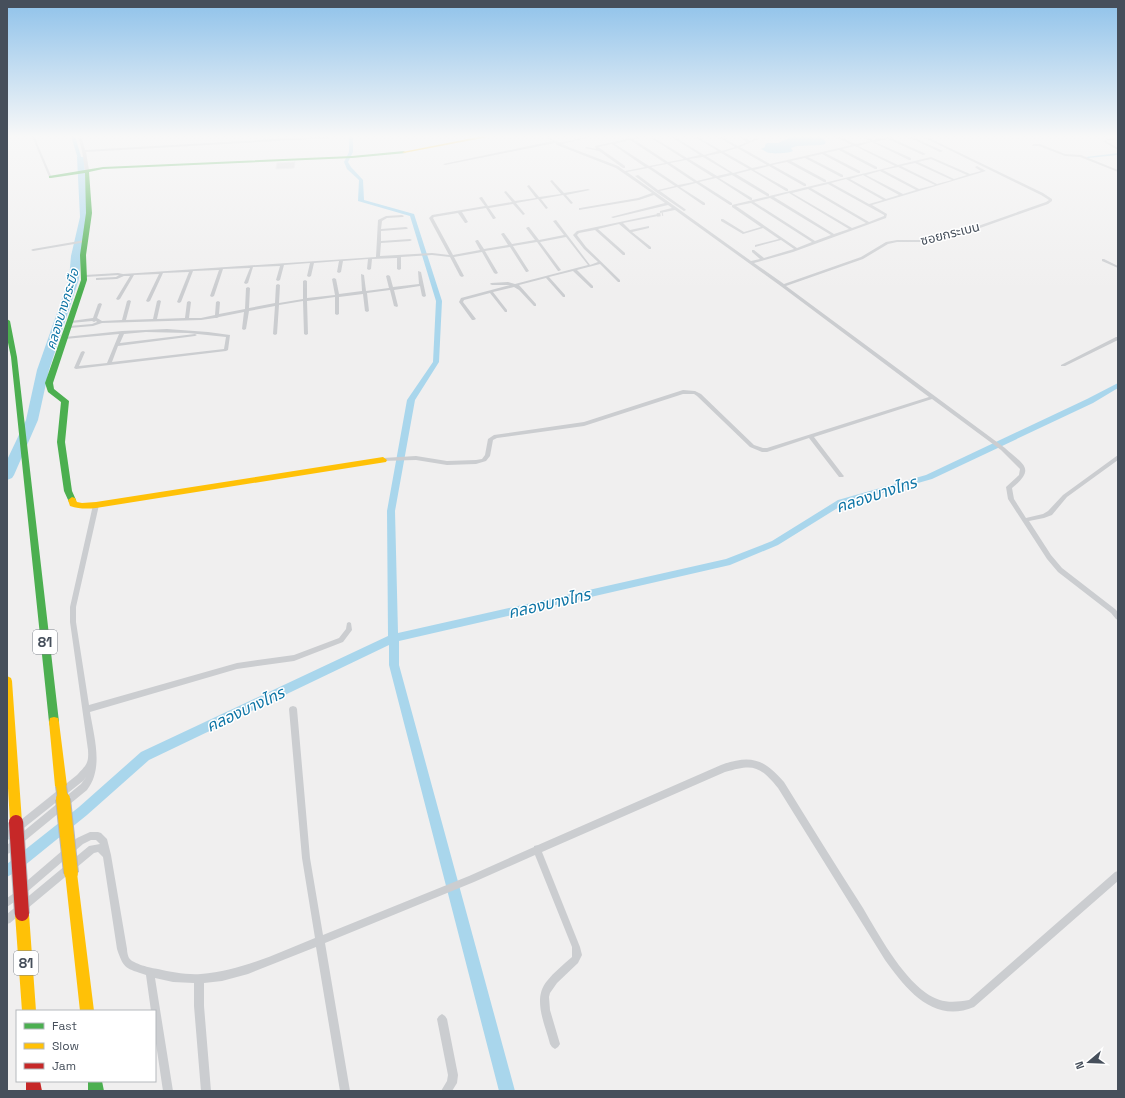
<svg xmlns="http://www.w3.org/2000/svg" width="1125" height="1098" viewBox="0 0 1125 1098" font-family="'Space Grotesk','Noto Sans Thai',sans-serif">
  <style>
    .water { fill: #a9d6ec }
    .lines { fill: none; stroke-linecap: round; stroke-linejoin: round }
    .canal { fill: #a9d6ec; fill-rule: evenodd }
    .river { fill: #a9d6ec; fill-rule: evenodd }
    .building { fill: #d7d7d9; stroke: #e1e1e2 }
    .street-tunnel { stroke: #cecfd1; stroke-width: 3.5; stroke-dasharray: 3.5 1.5; stroke-linecap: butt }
    .street { fill: #cbcdd0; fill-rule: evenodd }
    .fast { fill: #4caf50; fill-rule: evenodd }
    .slow { fill: #ffc107; fill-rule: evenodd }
    .jam { fill: #c62828; fill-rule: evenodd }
    .slow-bridge-far1-casing { stroke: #b4b7be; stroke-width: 12; stroke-linecap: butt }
    .slow-bridge-casing { stroke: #b4b7be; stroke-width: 16; stroke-linecap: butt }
    .jam-bridge-casing { stroke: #b4b7be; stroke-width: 16; stroke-linecap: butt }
    .slow-bridge-far1 { stroke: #ffc107; stroke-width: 10 }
    .slow-bridge { stroke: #ffc107; stroke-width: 14 }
    .jam-bridge { stroke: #c62828; stroke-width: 14 }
    .labels { text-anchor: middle; stroke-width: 3; stroke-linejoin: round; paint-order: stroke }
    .far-street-label { font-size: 13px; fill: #464f5b; stroke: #fff }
    .far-water-label { font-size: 13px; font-style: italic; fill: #0e75a6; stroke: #fff }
    .shield { fill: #fff; stroke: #7e848c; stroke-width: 1 }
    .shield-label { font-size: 14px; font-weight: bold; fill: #464f5b }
    .water-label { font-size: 16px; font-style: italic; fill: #0e75a6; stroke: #fff }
  </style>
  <rect width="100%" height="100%" fill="#f0efef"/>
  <path class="water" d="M789,136H819L826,141L825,144L821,145L797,146L791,148L793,151C790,153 774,154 770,153C767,153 764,150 761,149L765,147V145L767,143H778L789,138Z"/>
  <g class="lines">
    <path class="canal" d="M71,136H75L82,160L78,159Z
      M349,136H353V152L348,162L351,167L363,180L364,200L414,214L442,301L439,362L415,400L395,511L398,633L726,559L772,541L838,500L926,475L1087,399L1118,383V388L1093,403L932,479L844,504L778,545L730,565L399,641V665L515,1091H499L389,665V645L149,760L87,815L19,870L7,877V864L79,807L141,752L388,636L387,511L407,400L433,362L436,301L410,216L358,201L359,180L347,169L344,162L349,152Z
      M1118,153V155L1088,158L1086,157Z"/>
    <path class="river" d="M77,157H83L84,159L88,217L81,256L79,279L49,370L38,420L14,475L12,478L7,480V460L26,420L37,370L69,279L71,256L80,217Z"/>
  </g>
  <path class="building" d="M295,162L294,168L276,169L277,163Z"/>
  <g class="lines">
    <path class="street-tunnel" d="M657,215L663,214"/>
    <path class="street" d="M32,136H34L52,178L49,177Z
      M78,136H81L85,150L330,136L331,137L330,138L86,152L89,170L87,171L85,170L82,151Z
      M543,136C549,136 555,143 561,142C573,142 583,136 594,136L562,144L571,148L618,166L625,171L645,167L612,144L598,147L625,166V168H623L599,151L585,148L586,147L596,149L595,146L640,136H645L633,139L668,162L684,159L648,136H651L687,158L700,155L670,136H673L704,155L718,151L693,136H696L722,151L735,147L717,136H720L738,146L747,142L739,136H742L750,141L761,136H765L740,147L770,164L852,145L834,136H838L855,144L870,141L860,136H864L873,140L886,137L887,136H897L891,138L926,154L923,155L888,139L875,142L911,158V160H909L872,142L858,146L898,165L931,157L970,174L981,171L976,168L975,167L977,166L986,171L872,205L887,214L886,218L793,252L754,263L784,284L861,257L886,242L897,240H928L978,226L1046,202L1049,200L1041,195L921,136H925L1043,193L1052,199V201L1048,204L980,228L929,242H897L888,244L863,259L786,286L1005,448C1022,464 1037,468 1012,488L1014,499L1026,518L1043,514L1048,511L1063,495L1118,455V460L1067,497L1052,515L1044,518L1029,521L1051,555L1062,568L1115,609L1118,612V620L1116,619L1111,613L1058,572L1047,559L1008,499L1006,487L1019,475L1020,469L1001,450L932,399L814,437L843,475L844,476L843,477H839L809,438L767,452H762L750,447L697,396L694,394H683L584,426L497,438L493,440L490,456L486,461L476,464L447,465L416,460L381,461L380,460L381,459L383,458L416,456L447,461L476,460L482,459L485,455L488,439L494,435L584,422L683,390L695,391L701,394L754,445L763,448H767L929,397L782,287L675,210L660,213V211L672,208L668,205L613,218L611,217L665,203L654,195L639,200L579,210V208H580L638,198L652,193L616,168L557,145L555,143L445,165L443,164L553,141ZM630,140L665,163L649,166L615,144ZM855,146L895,166L732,205V207L761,227L744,232L723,219H721V221L743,234L763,228L779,239L755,245V247L781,240L794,249L764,258L754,250H752V252L760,259L751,261L627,172L648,168L675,186L658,190L638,175L635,176L656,192L684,211L686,210L685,209L660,191L677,187L703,205H705V203L680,187L696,183L730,205H732V203L699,182L716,178L750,200H752V198L719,178L732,175L767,196H769V194L736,174L751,170L786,191H788V189L754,170L769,166L804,186H806V184L772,165L787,162L824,182H826V180L791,161L805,158L841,177H843V175L808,157L822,154L858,173H860V171L825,153L839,150L875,169H877V167L842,149ZM737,148L767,165L752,168L724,152ZM721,153L749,169L733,173L706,156ZM703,157L730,173L717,176L689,159ZM931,159L967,175L954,179L918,162ZM686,160L713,177L697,181L670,163ZM915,163L952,180L937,184L901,166ZM667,164L694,182L678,185L651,167ZM898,167L935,185L919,189L883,170ZM880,171L916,190L903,194L866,175ZM863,175L899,195L886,199L850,179ZM846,179L883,200L869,204L831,183ZM828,184L884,215V216L869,222L811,188ZM808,189L866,223L852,228L792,193ZM789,193L849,229L834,234L774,197ZM770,198L831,235L815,241L754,202ZM751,203L812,242L797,248L736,206Z
      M906,136H910L943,151L940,152Z
      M1115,137L1116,139L1106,141L1118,148V150L1102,141Z
      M1033,144H1040L1065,154L1081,155L1118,170V172L1080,157L1065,156L1039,146H1032Z
      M552,180L564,193L588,189L590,190L566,195L573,203L571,204L563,195L541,199L548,208L546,209L538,199L516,203L525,214L523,215L513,204L489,208L496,218L494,219H493L486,208L462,212L468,222L466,223H465L458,213L434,217L433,218L453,255L480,250L475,241L477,240H478L484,249L508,245L501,234L503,233H504L512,244L535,240L526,228L528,227H529L539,240L564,235L553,221L556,220L590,265L598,262L584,249L573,235L577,231L658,214V216L623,223L630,230L649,226V228L632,232L651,247V249H649L619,224L598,229L625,253V255H623L595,230L579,233L577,235L586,247L620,280V282H618L600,264L577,270L593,286V288H591L573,271L549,277L565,295V297H563L546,278L519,285L536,304V306H534L519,290L514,287L493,292L507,310V312H505L490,293L464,300L463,302L476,319L474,320H472L459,302L461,298L510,285H492L490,284L491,283L508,282L515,284L588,265L566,237L540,242L561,270L559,271H558L537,242L513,246L529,271L527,272H526L510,247L485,251L498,273L496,274L494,273L482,252L454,257L464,276L462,277L460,276L450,257L432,255L401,257V269L399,270L397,269V258L372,259L371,269L369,270L367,269L368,259L343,261L341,272L339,273L337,272L339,261L314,263L311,276L309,277L307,276L310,263L284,265L280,280L278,281L276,280L280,266L253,267L248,283L246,284L244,283L250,268L223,269L214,296L212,297L210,296L219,270L193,271L181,302L179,303L177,302L189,272L163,273L150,301L148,302L146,301L159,274L134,275L120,299L118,300L116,299L130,276H124L117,279L97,280H96V278L116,277L119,275L85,277L83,276L85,275L118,273L123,274L376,257L378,220L386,216L402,215L404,216L403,217L387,218L382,221L381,229L406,227L408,228L407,229L381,231V241L410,239L412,240L410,241L381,243L380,256L432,253L449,255L429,218L432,215L485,206L479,198L481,197H482L488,206L512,202L504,192L506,191L515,201L536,198L527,186L529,185L539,197L561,194L550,181Z
      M85,240H86V242L33,251L31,250L33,249Z
      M1102,259H1104L1118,266V268L1102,261Z
      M418,271L421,272L426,296L424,297L422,296L420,286L394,290L398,306L397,307L394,306L390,290L367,293L369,311L367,312L365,311L363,294L339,297V314L337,315L335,314V297L307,301L308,334L306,335L304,334L303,301L279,305L277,334L275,335L273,334L275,306L249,311L246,329L244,330L242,329L244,312L219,317L217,318H215L201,320L102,323L93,326L69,328L67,327L69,326L92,324L97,322L96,321L94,322L92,321L71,323L69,322L71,321L93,318L98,304L100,303L102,304L97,318L102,321L122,320L127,301L129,300L131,301L126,320L153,319L157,301L159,300L161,301L157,319L185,318L187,302L189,301L191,302L189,318H201L215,315L216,302L218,301L220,302L219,314L245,309L246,288L248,287L250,288L249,308L275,303L276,285L278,284L280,285L279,303L303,299V281L305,280L307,281V298L335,295L332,279L334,278L336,279L339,294L362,291L361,274L364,275L366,291L389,288L386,276L388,275L390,276L393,287L419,284Z
      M167,329L208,332L230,335L228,350L226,351L76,369L74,368L81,352L83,351L85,352L79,366L107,363L119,334L65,339L63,338L65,337L122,331ZM146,332L188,333L226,337L224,349L112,362L118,346L195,336L197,335L195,334L120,343L124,334Z
      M1116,337H1118V340L1065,366H1061V365Z
      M96,503L99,505L76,607V622L89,705L237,663L294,655L339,638L346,629L347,623L349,622L351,623L352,630L343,642L294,661L237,669L90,712C94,737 104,768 87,790L10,853L7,854V845L81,784L87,776L83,781L10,839L7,840V831L77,775C86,765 89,764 88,750L70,622V607L93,505Z
      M293,706L296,707L297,709L310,858L323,935L469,876L534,847V846L538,845L721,765C751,754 764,759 784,782C810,824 836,866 863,908C879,935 900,974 926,993C940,1003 952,1003 969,1000L1115,872L1118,871V881L974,1007C933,1024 906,989 885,960L778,788C759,765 753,764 725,772L542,852L580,947L582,955L578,963L557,983L550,993L549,997L550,1010L560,1044L558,1047L555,1049L552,1047L550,1044C545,1024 532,999 547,981C554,972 563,965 572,957V947L535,855L474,882L325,943L350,1091H340L316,947L248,974L222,981L204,983V1006L211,1091H201L194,1006V983L173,982L155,978L173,1091H163L155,1037V1011H151L146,975C126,968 124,970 117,949L103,857L98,852L94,853L10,923L7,924V914L89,846L100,844L96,840H91L83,844L27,892L24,893L21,892L20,889L21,886L77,838L90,832H98L101,833L107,839L111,855L127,949C127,952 128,956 129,958C133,964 151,968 158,969C171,972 186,975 201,974C241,971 278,953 315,938L302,858L289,709L290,707Z
      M17,891L20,892L21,895L20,898L7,907V898Z
      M442,1014L445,1016L447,1019L458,1075L457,1083L452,1091H441L447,1081L448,1075L437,1019L439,1016Z"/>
    <path class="fast" d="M404,151L406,153L352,158L103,169L89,172L92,213L86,255L87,280L53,383L54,389L69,401L65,442L72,491L76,500L75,502H69L64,491L57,442L61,402L48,392L45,383L81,280L80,255L86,213L85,173L51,178H49V176L103,167L352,156Z
      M7,319L10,321L17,357L59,722L58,726L54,727L50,726L49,722L11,357L7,338Z
      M88,1081H102L104,1091H88Z"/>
    <path class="slow" d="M483,136H493L404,153L402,152Z
      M383,457L387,460L386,462L96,508C87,509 79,509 70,506L68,500L72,497L75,498L77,502L82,503L96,502Z
      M7,676L11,678L12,681L22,822L20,826L16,828L12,826L10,822L7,771Z
      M54,717L58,718L59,722L67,786L65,790L61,792L57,790L55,786L49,722L50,718Z
      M71,867L75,869L77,873L94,1011H80L65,873L67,869Z
      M22,907L27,909L29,914L36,1011H22L15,914L17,909Z"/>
    <path class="jam" d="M26,1081H40L42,1091H26Z"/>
    <g class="slow-bridge-far1-casing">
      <path id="slow-bridge-far1" d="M61,786L63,800"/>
    </g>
    <g class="slow-bridge-casing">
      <path id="slow-bridge" d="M63,799L71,873"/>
    </g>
    <g class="jam-bridge-casing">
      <path id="jam-bridge" d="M16,822L22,914"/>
    </g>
    <use href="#slow-bridge-far1" class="slow-bridge-far1"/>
    <use href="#slow-bridge" class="slow-bridge"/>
    <use href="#jam-bridge" class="jam-bridge"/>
  </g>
  <linearGradient id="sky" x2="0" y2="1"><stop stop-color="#8fc2ea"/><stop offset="0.47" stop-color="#f8f8f8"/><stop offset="1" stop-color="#f8f8f8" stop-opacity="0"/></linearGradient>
  <rect width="1125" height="290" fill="url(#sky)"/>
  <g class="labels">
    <g class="far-street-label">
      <text transform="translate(950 233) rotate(-14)" y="5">ซอยกระเบน</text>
    </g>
    <g class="far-water-label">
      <text transform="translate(62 309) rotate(-73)" y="5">คลองบางกระบือ</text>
    </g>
    <g class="shield">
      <rect x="33" y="630" width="24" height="24" rx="3"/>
      <rect x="14" y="951" width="24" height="24" rx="3"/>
    </g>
    <g class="shield-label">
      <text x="45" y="647">81</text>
      <text x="26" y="968">81</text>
    </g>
    <g class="water-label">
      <text transform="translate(876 494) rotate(-18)" y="6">คลองบางไทร</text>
      <text transform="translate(549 603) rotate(-13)" y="6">คลองบางไทร</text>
      <text transform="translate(245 709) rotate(-25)" y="6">คลองบางไทร</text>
    </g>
  </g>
  <rect width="1125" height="1098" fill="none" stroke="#464f5b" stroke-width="16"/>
  <rect x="16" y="1010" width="140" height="72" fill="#ffffff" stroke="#b5b9bd"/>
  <rect x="24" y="1023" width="20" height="6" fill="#4caf50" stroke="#b5b9bd"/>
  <text x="52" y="1030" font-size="12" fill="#464f5b">Fast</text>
  <rect x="24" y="1043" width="20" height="6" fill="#ffc107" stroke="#b5b9bd"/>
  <text x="52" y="1050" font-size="12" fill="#464f5b">Slow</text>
  <rect x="24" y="1063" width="20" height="6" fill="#c62828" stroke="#b5b9bd"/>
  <text x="52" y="1070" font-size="12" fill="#464f5b">Jam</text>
  <g transform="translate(1089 1062) rotate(251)" stroke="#ffffff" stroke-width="3" paint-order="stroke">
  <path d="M0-3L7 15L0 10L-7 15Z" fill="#464f5b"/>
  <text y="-6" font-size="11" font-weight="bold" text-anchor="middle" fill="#464f5b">N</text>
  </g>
</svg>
